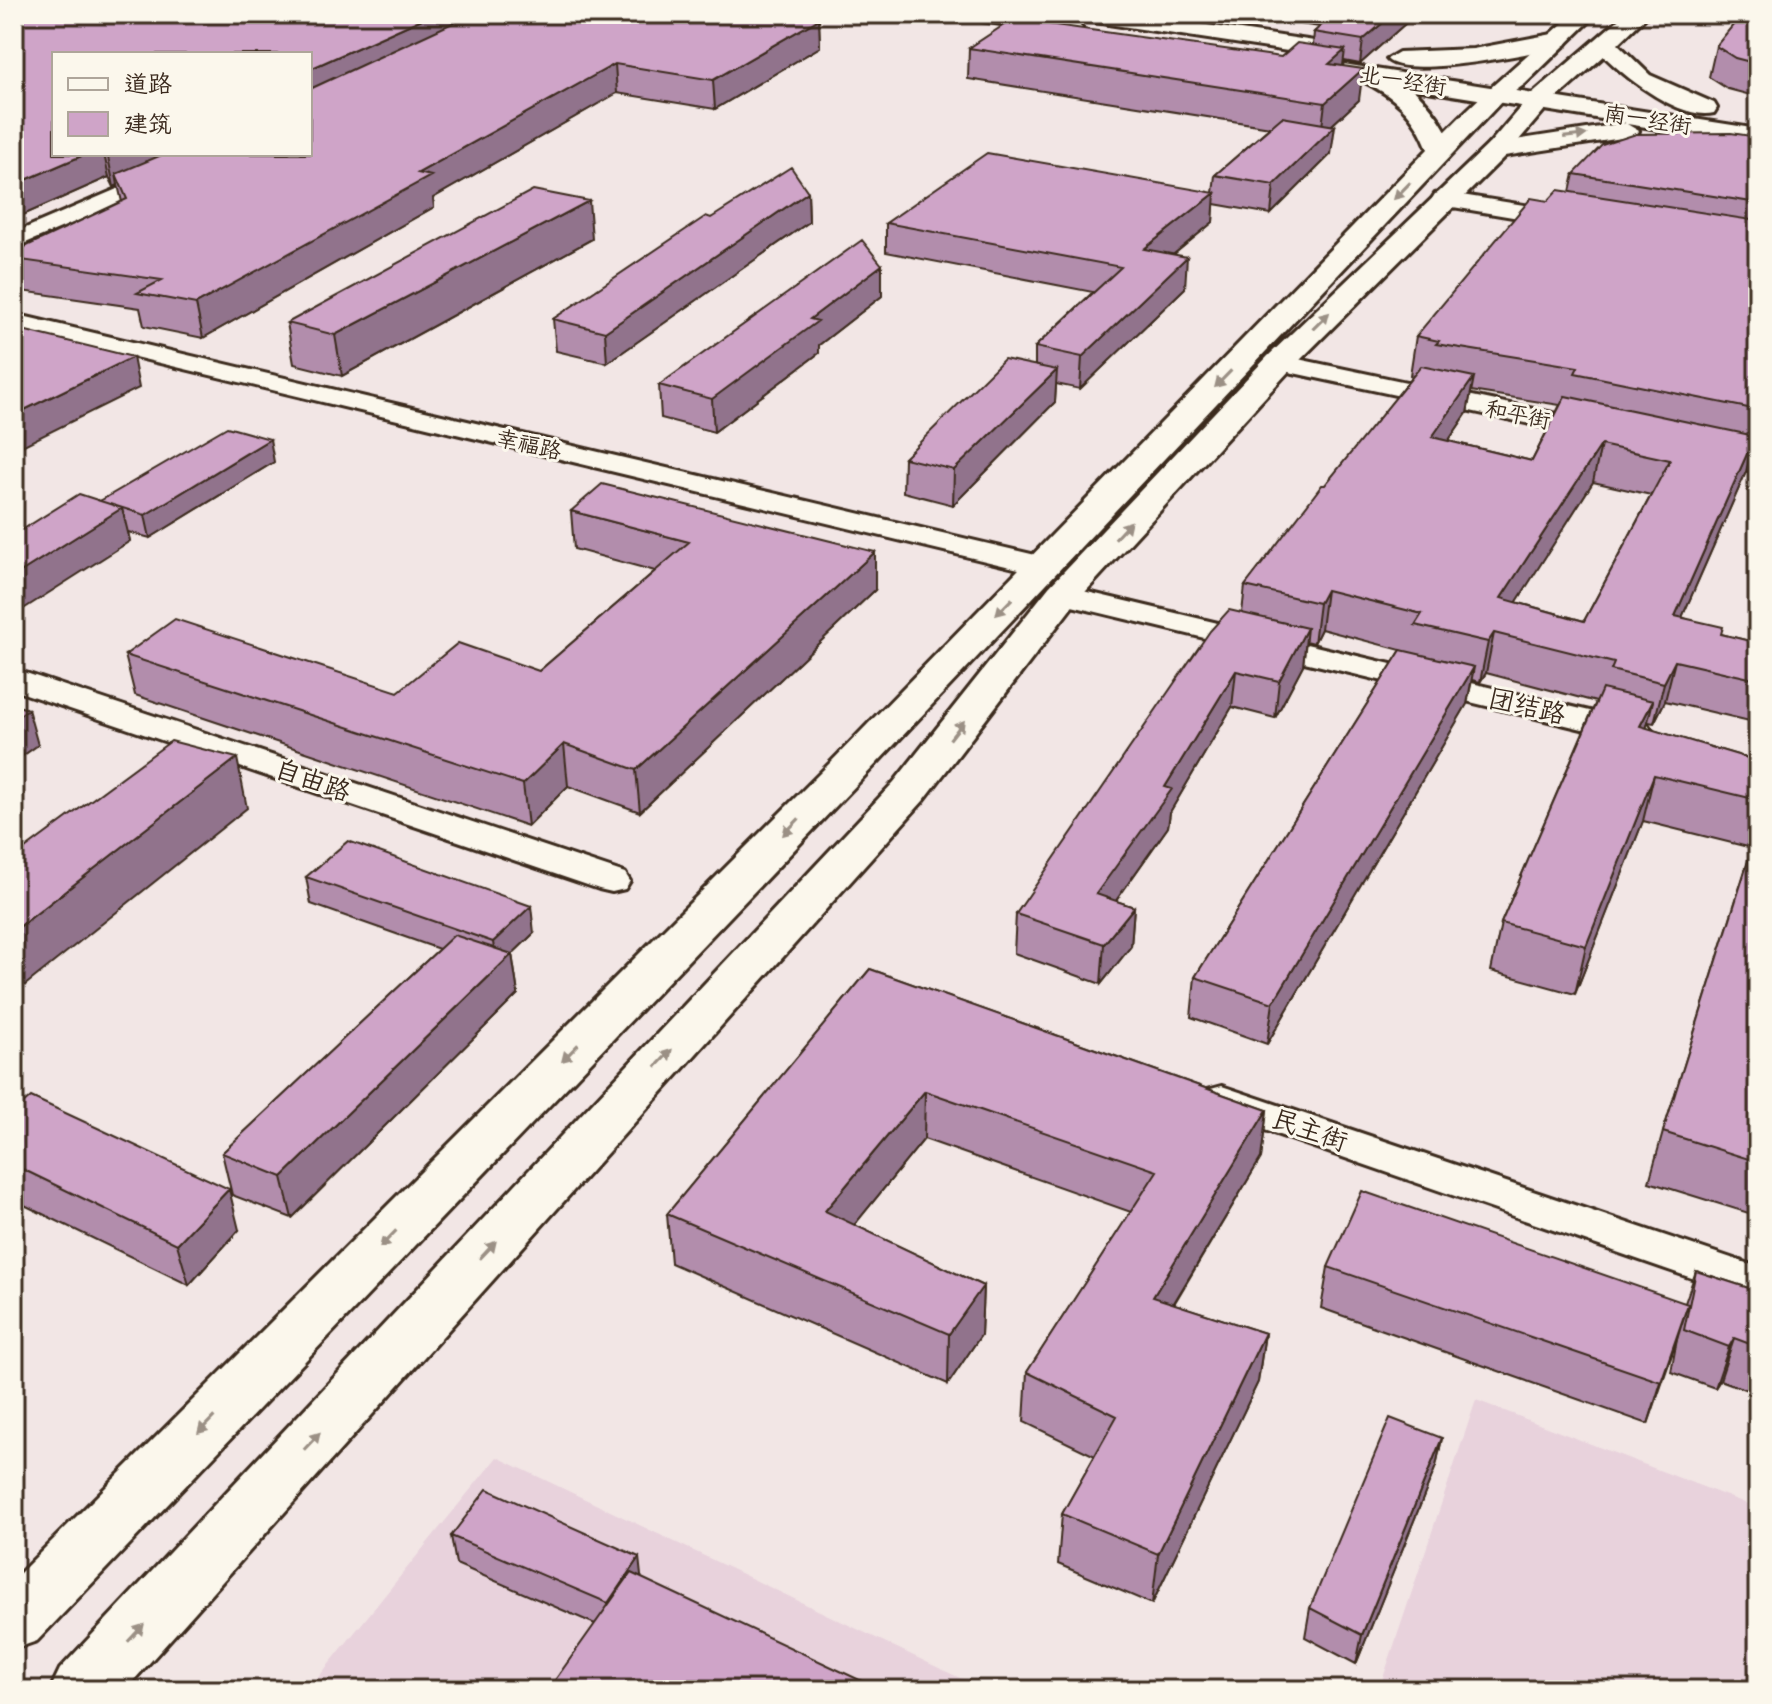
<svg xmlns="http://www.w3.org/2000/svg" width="1772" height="1704" viewBox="0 0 1772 1704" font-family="Itim,'LXGW WenKai TC',sans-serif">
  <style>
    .built { fill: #e8d2dc }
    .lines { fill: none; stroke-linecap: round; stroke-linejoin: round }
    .street-casing { stroke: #3b2a1e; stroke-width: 6 }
    .primary-casing { stroke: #3b2a1e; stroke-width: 6 }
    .highway-casing { stroke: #3b2a1e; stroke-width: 6 }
    .street { fill: #fbf7ec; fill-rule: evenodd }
    .primary { fill: #fbf7ec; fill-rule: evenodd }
    .highway { fill: #fbf7ec; fill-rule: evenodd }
    .wall { fill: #b28dac; stroke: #3b2a1e; stroke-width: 2; fill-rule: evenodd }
    .shaded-wall { fill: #91738c; stroke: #3b2a1e; stroke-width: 2 }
    .building { fill: #cfa4c8; stroke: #3b2a1e; stroke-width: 2; fill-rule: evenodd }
    .oneway { fill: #9b9085 }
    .labels { text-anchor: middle; stroke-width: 6; stroke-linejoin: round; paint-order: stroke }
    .far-street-label { font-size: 22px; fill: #3b2a1e; stroke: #fbf7ec }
    .street-label { font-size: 26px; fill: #3b2a1e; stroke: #fbf7ec }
  </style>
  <rect width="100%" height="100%" fill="#f2e6e5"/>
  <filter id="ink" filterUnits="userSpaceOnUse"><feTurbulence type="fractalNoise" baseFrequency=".0125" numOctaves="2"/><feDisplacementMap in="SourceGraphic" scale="16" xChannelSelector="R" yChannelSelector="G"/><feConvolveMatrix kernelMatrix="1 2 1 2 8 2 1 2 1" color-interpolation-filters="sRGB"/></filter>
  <g filter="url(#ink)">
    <path class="built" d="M1476,1400L1758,1508V1690H1379Z
      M497,1457L985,1690H308Z"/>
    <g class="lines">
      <g class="street-casing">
        <path id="street" d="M199,154H228L224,158L14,248V233Z
          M1443,192L1567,212L1578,219L1567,226L1435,204L1432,199L1435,194Z
          M14,314L1044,557L1055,560L1059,566L1055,572L1044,575L14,328Z
          M1279,355L1600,423L1610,425L1614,431L1610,437L1600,439L1270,368L1266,363L1270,358Z
          M1701,444L1758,456V472L1691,458L1687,452L1691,446Z
          M1062,586L1636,722L1648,725L1653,732L1648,739L1636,742L1051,601L1047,595L1051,589Z
          M14,669L625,873L630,881L625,889L612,892L599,889L14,690Z
          M1222,1086L1758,1267V1301L1207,1110L1201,1100L1207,1090Z"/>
      </g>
      <g class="primary-casing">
        <path id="primary" d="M1573,14H1597L1525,84L1504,99L860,781L37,1641L14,1649V1579L830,763L1428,149C1415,114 1394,96 1361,80L1357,75L1361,70C1394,62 1432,104 1446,131C1486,89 1531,53 1573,14Z
          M1625,14H1649L1618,44L1650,75L1714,103L1717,108L1714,113C1681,121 1626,78 1604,56L1548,106L1507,154L1290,370L1075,603L924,800L125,1690H50L60,1669L894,782L1049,587L1268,356L1489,144L1530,96Z"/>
      </g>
      <g class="highway-casing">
        <path id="highway" d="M971,14C994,14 1069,11 1082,28L1071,35L982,21Z
          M1077,14H1133L1341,45L1353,52L1341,59L1088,21Z
          M1558,33L1569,40L1566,45C1539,52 1403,80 1387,59L1399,52L1473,49Z
          M1305,58L1758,129V145L1627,124L1639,131L1635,136L1498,157L1489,154L1485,149L1489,144L1626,123L1297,70L1293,65L1297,60Z"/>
      </g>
      <use href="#street" class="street"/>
      <use href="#primary" class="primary"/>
      <use href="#highway" class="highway"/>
    </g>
    <path class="wall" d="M14,14H784L819,19L820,47L715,109L617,93L433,198L434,207L203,338L144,326L140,308L14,290V252L122,202L118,185L114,187L109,177L14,219ZM54,54H310V154H54Z
      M1246,14H1416L1360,64L1344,61L1343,66L1359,100L1331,126V154L1271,214L1214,204L1213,222L1173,255L1185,288L1080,389L1056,384L1055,402L953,505L903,492L904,458L1035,365V347L1093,292L886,252V223L1213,193L1215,175L1270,127L968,79L969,48L1281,57L1313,45L1314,32L1320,27L1245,16Z
      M1758,14V97L1728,89L1709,77L1716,46Z
      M1758,137V445L1755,452H1751L1746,472L1682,617L1721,634L1758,643V723L1665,701L1654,723L1648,722L1646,728L1758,761V1216L1649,1182L1663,1132L1752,848L1643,821L1575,994L1491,971L1501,923L1596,702L1486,673L1480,682L1472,680L1467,704L1267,1044L1191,1017L1195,977L1401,650L1321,629L1314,643L1306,641L1303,665L1275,718L1232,707L1170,812L1168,827L1116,901L1134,907L1131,946L1101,984L1014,953L1016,914L1242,613L1245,586L1413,376L1410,375L1416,336L1548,201L1570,192L1574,174ZM1471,391L1560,405L1532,461L1448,441L1467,413ZM1593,482L1651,495L1584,621L1516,602Z
      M808,192L809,222L607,363L556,351L553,319L711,218Z
      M592,239L342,376L294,364L287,323Z
      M882,296L819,345V353L714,432L661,418L659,385Z
      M274,462L150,538L128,532L130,541L100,501Z
      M571,511L875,590L640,812L568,786L528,826L135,695L125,655L398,692L539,671L655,571L574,549Z
      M306,877L534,933L512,954L518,994L292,1218L232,1195L222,1153L439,949L311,904Z
      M870,969L1267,1110L1261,1158L1174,1304L1265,1333L1258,1382L1152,1604L1058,1564L1062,1514L1095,1456L1024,1422L1027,1372L1131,1212L924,1139L854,1225L983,1286L981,1335L948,1384L671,1263L667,1214Z
      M14,1112L239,1230L189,1285L14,1200Z
      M1328,1267L1685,1303L1696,1271L1758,1291V1394L1720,1380L1715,1388L1671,1372L1678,1334L1648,1424L1321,1308Z
      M1442,1438L1436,1466L1356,1664L1305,1637L1310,1608Z
      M451,1536L641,1577L595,1624L456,1564Z"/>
    <path class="shaded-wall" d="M433,14H494L310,100V69Z
      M1393,14H1416L1360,64L1363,40Z
      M819,19L820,47L715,109L713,80Z
      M1345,50L1341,81L1329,64Z
      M615,64L617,93L433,198L434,207L203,338L196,304L418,173Z
      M1363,69L1359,100L1321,135L1325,103Z
      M1335,126L1331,154L1271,214L1274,185Z
      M86,154H104L109,177L14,219V185Z
      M114,154H191L116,174L118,185L114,187L108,157Z
      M808,192L809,222L607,363L605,332Z
      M1215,193L1213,222L1142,280L1144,249Z
      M589,201L592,239L342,376L335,335Z
      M1187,257L1185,288L1080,389L1082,357Z
      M882,265V296L819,345V353L714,432L712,399L810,319Z
      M133,357L139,388L14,450V415Z
      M1057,370L1055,402L953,505L954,470Z
      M1474,377L1467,413L1426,474L1432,437Z
      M1755,436L1746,472L1665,656L1675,616Z
      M270,439L274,462L150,538L145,515Z
      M1601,445L1593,482L1497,633L1501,598Z
      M122,508L130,541L14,615V576Z
      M875,552V590L640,812L636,770Z
      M1326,590L1321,629L1314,643L1319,603Z
      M1307,628L1303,665L1275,718L1279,681Z
      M1494,633L1486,673L1480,682L1488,642Z
      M1675,661L1665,701L1654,723L1664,683Z
      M1474,667L1467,704L1267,1044L1273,1003Z
      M1236,671L1232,707L1170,812L1168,827L1093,933L1096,894L1165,787Z
      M1653,701L1642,746L1640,726Z
      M28,709L38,745L14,762V719Z
      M564,744L568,786L528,826L523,784Z
      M237,758L247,808L14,994V931Z
      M1654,775L1643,821L1575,994L1586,946Z
      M531,906L534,933L499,967L512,954L518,994L292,1218L282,1177L497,969L493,942Z
      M1134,907L1131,946L1101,984L1104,944Z
      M925,1091L924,1139L826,1260L825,1211Z
      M1267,1110L1261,1158L1148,1346L1153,1297Z
      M229,1189L239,1230L189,1285L177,1244Z
      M983,1286L981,1335L948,1384L949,1334Z
      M1688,1304L1675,1346L1648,1424L1661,1382Z
      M1265,1333L1258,1382L1152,1604L1158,1554Z
      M1734,1338L1720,1380L1715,1388L1729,1347Z
      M1442,1438L1436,1466L1356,1664L1362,1635Z
      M639,1557L642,1585L612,1631L608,1603Z"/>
    <path class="building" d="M14,14H433L310,69V54H54V154H86L14,185Z
      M472,14H784L819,19L713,80L615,64L418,173L431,176L196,304L137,293L162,280L14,259V252L127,199L116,174L164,154H310V89Z
      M1334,14H1393L1363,40L1314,32Z
      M1742,14H1758V64L1735,58L1716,46Z
      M1013,19L1281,57L1297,43L1345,50L1329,64L1363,69L1325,103L969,48Z
      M1282,117L1335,126L1274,185L1215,175Z
      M1731,133L1758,137V203L1574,174L1602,145L1636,134Z
      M987,153L1215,193L1144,249L1187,257L1082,357L1035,347L1121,267L886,223Z
      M791,167L808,192L605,332L553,319L706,216L711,218Z
      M533,190L589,201L335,335L287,323Z
      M1558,190L1758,221V410L1575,373L1578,367L1436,344L1439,341L1416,336L1531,198L1548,201Z
      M862,240L882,265L810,319L818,321L712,399L659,385Z
      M14,328L133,357L14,415Z
      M1004,359L1057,370L954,470L904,458Z
      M1421,366L1474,377L1432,437L1532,461L1565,396L1755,436L1675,616L1723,627L1721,634L1758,643V680L1675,661L1664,683L1611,670L1614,663L1494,633L1488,642L1415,625L1422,614L1326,590L1319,603L1245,586L1322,485H1325ZM1601,445L1670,460L1584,621L1501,598Z
      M227,427L270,439L145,515L100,501Z
      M602,484L875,552L636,770L564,744L523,784L125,655L175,619L398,692L458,643L539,671L689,542L571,511Z
      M79,494L122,508L14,576V535Z
      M1229,610L1307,628L1279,681L1236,671L1165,787L1172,789L1096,894L1134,907L1104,944L1016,914L1210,631Z
      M1401,650L1474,667L1273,1003L1195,977Z
      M1602,689L1653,701L1640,726L1758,761V800L1654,775L1586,946L1501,923Z
      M14,705L28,709L14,719Z
      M171,741L237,758L14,931V857Z
      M1758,830V1162L1663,1132Z
      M348,841L531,906L493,942L306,877Z
      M454,935L512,954L282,1177L222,1153Z
      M870,969L1267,1110L1153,1297L1265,1333L1158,1554L1062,1514L1117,1416L1027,1372L1157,1171L925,1091L825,1211L983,1286L949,1334L667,1214Z
      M31,1097L229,1189L177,1244L14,1165V1112Z
      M1362,1191L1688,1304L1661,1382L1328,1267Z
      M1696,1271L1758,1291V1347L1734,1338L1729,1347L1684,1330Z
      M1390,1418L1442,1438L1362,1635L1310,1608Z
      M487,1489L639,1557L608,1603L451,1536Z
      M631,1573L881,1690H548Z"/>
    <defs><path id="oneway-solid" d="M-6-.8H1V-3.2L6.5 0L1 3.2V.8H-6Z" transform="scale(2)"/></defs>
    <g class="oneway">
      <use href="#oneway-solid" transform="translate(1575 136) rotate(-7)"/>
      <use href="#oneway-solid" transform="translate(1402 191) rotate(134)"/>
      <use href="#oneway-solid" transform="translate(1321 321) rotate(-45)"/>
      <use href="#oneway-solid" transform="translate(1223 379) rotate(134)"/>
      <use href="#oneway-solid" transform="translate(1123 530) rotate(-47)"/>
      <use href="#oneway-solid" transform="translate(1004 607) rotate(134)"/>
      <use href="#oneway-solid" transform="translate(957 730) rotate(-52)"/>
      <use href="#oneway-solid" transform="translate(791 827) rotate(134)"/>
      <use href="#oneway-solid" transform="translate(570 1053) rotate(134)"/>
      <use href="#oneway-solid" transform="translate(664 1058) rotate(-47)"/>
      <use href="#oneway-solid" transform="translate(388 1239) rotate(134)"/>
      <use href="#oneway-solid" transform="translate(488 1250) rotate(-47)"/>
      <use href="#oneway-solid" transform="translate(206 1425) rotate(134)"/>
      <use href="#oneway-solid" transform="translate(312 1441) rotate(-47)"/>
      <use href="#oneway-solid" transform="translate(136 1633) rotate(-47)"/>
    </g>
  </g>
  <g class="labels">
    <g class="far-street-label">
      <text transform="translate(1403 80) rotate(9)" y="8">北一经街</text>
      <text transform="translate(1648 119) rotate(9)" y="8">南一经街</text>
      <text transform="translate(1518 414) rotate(12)" y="8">和平街</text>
      <text transform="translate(529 444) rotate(13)" y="8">幸福路</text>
    </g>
    <g class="street-label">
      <text transform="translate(1527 706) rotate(13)" y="9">团结路</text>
      <text transform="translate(313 780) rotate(19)" y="9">自由路</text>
      <text transform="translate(1310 1130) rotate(19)" y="9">民主街</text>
    </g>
  </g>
  <rect width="1772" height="1704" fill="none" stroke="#fbf7ec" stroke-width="48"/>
  <rect x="24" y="24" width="1724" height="1656" fill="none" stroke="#3b2a1e" stroke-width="3" filter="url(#ink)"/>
  <rect x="52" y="52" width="260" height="104" fill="#fbf7ec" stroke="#aea59a" stroke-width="2"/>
  <rect x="68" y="78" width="40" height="12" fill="#fbf7ec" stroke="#aea59a" stroke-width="2"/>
  <text x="124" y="92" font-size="24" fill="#3b2a1e">道路</text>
  <rect x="68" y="112" width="40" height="24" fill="#cfa4c8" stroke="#aea59a" stroke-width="2"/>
  <text x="124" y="132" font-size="24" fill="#3b2a1e">建筑</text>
</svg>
